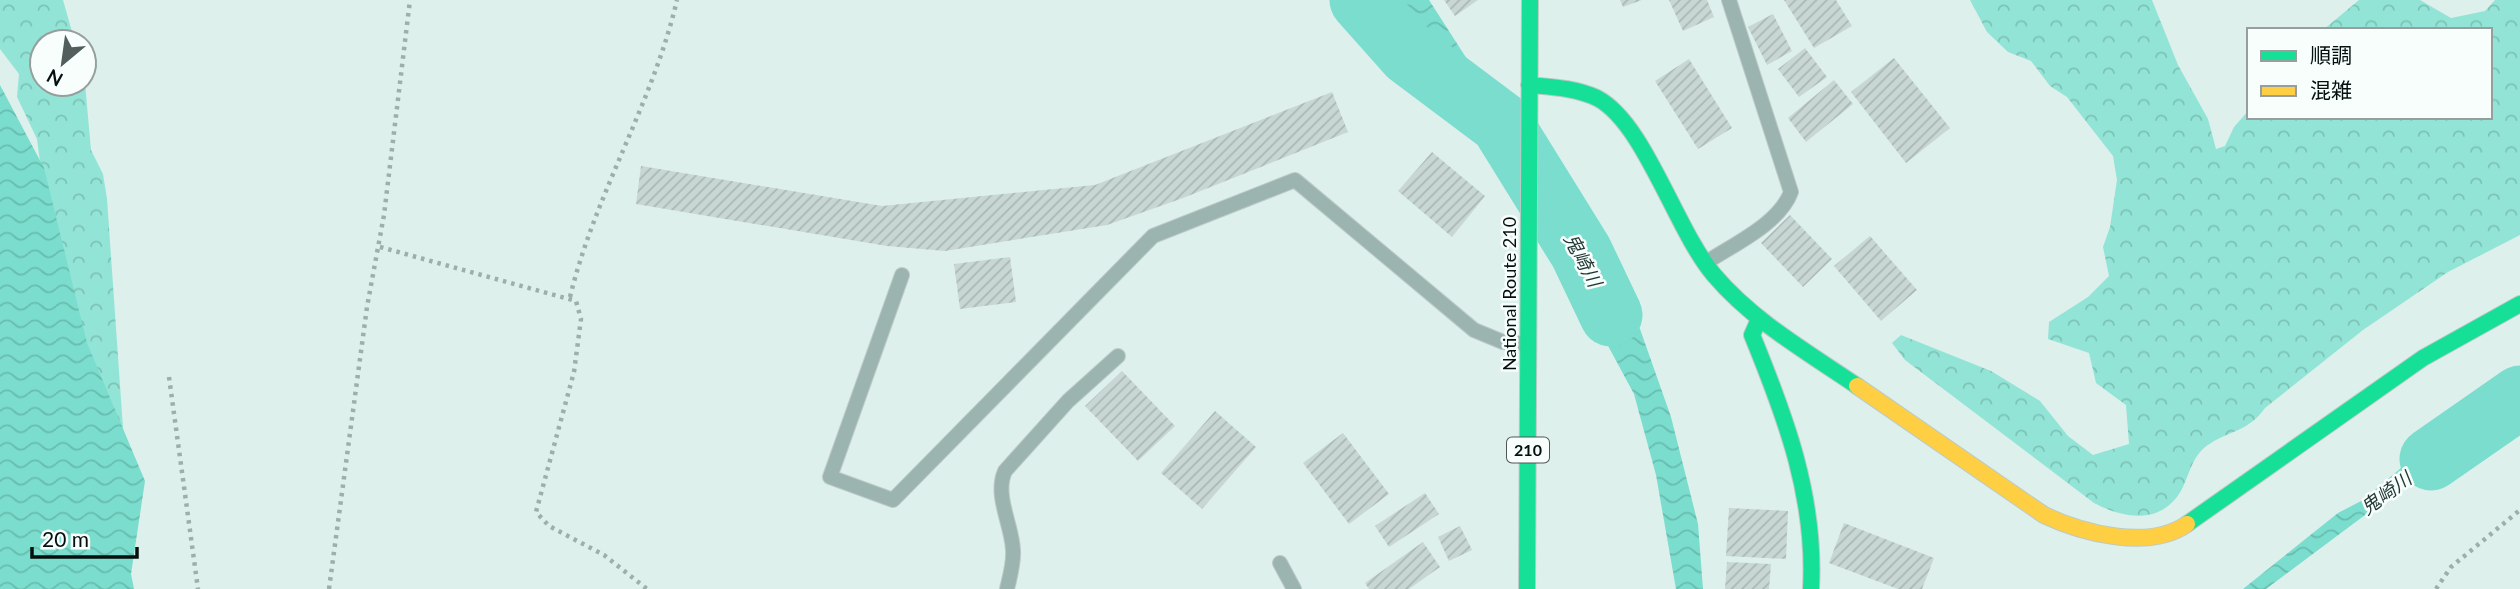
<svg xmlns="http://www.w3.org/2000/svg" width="2520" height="589" viewBox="0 0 2520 589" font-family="Lato,'Noto Sans JP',sans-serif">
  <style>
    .forest { fill: url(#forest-crowns) }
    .water { fill: url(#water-waves) }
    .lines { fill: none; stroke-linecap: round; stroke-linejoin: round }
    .river { stroke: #7addcd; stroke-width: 63 }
    .building { fill: url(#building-hatch) }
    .lane-casing { stroke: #bccac8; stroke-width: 16 }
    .fast-casing { stroke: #bccac8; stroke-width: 18 }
    .slow-casing { stroke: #bccac8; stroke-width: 18 }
    .path { stroke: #9cafab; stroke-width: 4.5; stroke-dasharray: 3.5 5; stroke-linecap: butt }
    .lane { stroke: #9bb4b0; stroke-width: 14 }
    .fast { stroke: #16e098; stroke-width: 16 }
    .slow { stroke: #ffcf43; stroke-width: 16 }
    .labels { text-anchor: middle; stroke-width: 5; stroke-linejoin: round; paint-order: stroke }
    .shield { fill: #f7fefc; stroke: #4e5755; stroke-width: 2 }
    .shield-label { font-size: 16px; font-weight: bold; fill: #05100e }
    .street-label { font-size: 18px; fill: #05100e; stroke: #f7fefc }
    .water-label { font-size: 19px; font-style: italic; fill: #1f3631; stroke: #f7fefc }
  </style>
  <defs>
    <pattern id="forest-crowns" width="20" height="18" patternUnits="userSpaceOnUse" patternTransform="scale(1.75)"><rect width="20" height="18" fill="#92e4d6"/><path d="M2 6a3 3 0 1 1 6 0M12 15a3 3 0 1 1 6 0" fill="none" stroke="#7cc3b6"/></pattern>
    <pattern id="water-waves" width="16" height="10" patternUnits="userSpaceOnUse" patternTransform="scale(1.75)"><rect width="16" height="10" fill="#7addcd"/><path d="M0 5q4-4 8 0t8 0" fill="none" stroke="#68bdaf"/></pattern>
    <pattern id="building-hatch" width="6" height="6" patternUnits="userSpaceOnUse" patternTransform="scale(1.75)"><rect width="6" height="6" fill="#c8d7d4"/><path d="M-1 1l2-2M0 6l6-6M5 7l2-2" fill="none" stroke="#aab8b5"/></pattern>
  </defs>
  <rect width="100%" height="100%" fill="#ddf0ec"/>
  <path class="forest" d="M0,0H63L75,42H42V84H84V72L91,150L103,174L107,199L125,457L57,291L37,139L17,97L19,74L0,49Z
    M1970,0H2152L2178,65L2208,119L2216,149L2225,146L2234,127L2249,110V117H2490V30H2323L2359,0H2420L2451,18L2485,11L2495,0H2520V235L2448,272L2363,330L2265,408C2247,434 2223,431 2203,449C2189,462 2188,483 2177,497C2155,525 2121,517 2094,503L1905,360L1892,343L1901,335L1991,371L2040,401L2068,436L2093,455L2129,444L2126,405L2096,383L2089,353L2048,339L2049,322L2088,297L2109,276L2103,247L2110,227L2117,180L2113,156L2067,97L2050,86L2031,61L2008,52L1987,32Z"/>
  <path class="water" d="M1357,0H1369L1384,20L1396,27L1406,18L1397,0H1429L1476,73L1507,100L1504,185L1488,148L1476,134L1415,81Z
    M0,85L44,168L87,343L145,481L131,574L134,589H0Z
    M1572,200L1601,235L1620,298L1640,329L1671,417L1698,524L1703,589H1676L1656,475L1634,394L1571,277Z
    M2506,400L2492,428L2467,443L2448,465H2432L2266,589H2243L2338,513L2363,500L2414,457Z"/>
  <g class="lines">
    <path class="river" d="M1361,0L1409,54L1501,123L1581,252L1611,315
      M2431,459L2520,397"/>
  </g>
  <path class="building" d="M1444,0H1478L1455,16Z
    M1620,0H1642L1623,7Z
    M1669,0H1707L1714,17L1683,31Z
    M1784,0H1836L1852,26L1814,48Z
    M1773,14L1792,51L1767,65L1748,27Z
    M1805,48L1827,77L1799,97L1778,69Z
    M1894,58L1950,128L1906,163L1851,92Z
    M1689,59L1732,128L1698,149L1655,81Z
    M1834,80L1853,104L1806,142L1788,118Z
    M1332,92L1348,132L1183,198L1107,225L945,251L887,246L636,204L641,166L882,206L1095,185Z
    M1432,152L1485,196L1452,237L1398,191Z
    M1790,215L1832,259L1803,287L1761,243Z
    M1870,236L1917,290L1881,321L1834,266Z
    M1010,257L1016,302L960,309L954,264Z
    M1122,371L1175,426L1138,461L1085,406Z
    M1215,411L1256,447L1202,509L1161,473Z
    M1343,433L1389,494L1349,524L1303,463Z
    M1425,493L1439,514L1389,547L1375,526Z
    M1729,508L1788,511L1786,559L1726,556Z
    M1844,523L1934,558L1922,589H1898L1829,563Z
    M1460,526L1472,550L1449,561L1438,537Z
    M1423,542L1440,567L1409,589H1369L1365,583Z
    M1727,562L1771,564L1769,589H1725Z"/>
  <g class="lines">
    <g class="lane-casing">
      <path id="lane" d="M1707,262C1734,244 1779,224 1791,192L1729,0
        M902,275L830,477L893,500L1153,236L1295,180L1474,330L1503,342L1528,344
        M1280,563L1294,589
        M1007,589C1010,576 1014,563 1013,550C1012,525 994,495 1005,471L1068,401L1118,356"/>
    </g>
    <g class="fast-casing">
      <path id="fast" d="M1529,85C1552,87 1576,88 1597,98C1645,123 1675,229 1714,275C1753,321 1807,352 1857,386
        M1759,319L1752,335C1786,418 1816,498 1811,589
        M2187,524L2423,358L2520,304
        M1527,589L1530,0"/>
    </g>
    <g class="slow-casing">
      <path id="slow" d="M1857,386L2044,515C2082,533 2149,551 2187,524"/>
    </g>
    <path class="path" d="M380,247L576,301L581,319L574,372L536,512L549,526L604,555L647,589
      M570,297C595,194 653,103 677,0
      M169,377L198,589
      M329,589L367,307L384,215L410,0
      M2436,589L2451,567L2520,510"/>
    <use href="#lane" class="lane"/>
    <use href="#fast" class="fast"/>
    <use href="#slow" class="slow"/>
  </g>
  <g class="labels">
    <rect class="shield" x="1507" y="437.5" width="42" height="25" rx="5"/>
    <g class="shield-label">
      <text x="1528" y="456">210</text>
    </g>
    <g class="street-label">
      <text transform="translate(1510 294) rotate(-90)" y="6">National Route 210</text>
    </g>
    <g class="water-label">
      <text transform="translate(1583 260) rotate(62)" y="7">鬼崎川</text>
      <text transform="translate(2386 493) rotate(-36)" y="7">鬼崎川</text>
    </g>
  </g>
  <rect x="2247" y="28" width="245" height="91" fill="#f7fefc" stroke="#969f9d" stroke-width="2"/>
  <rect x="2261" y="51" width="35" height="10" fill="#16e098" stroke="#969f9d" stroke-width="2"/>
  <text x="2310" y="63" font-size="21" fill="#05100e">順調</text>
  <rect x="2261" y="86" width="35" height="10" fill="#ffcf43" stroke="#969f9d" stroke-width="2"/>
  <text x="2310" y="98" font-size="21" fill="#05100e">混雑</text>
  <g transform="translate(63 63) rotate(209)"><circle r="33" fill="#f7fefc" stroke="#969f9d" stroke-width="2"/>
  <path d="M0-5L12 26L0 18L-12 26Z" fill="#515e5c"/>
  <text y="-10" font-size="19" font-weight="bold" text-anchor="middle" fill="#05100e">N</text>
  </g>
  <path d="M32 547v10h105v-10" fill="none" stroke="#05100e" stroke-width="3.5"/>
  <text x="42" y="547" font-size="21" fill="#05100e" stroke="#f7fefc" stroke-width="5" paint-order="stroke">20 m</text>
</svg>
